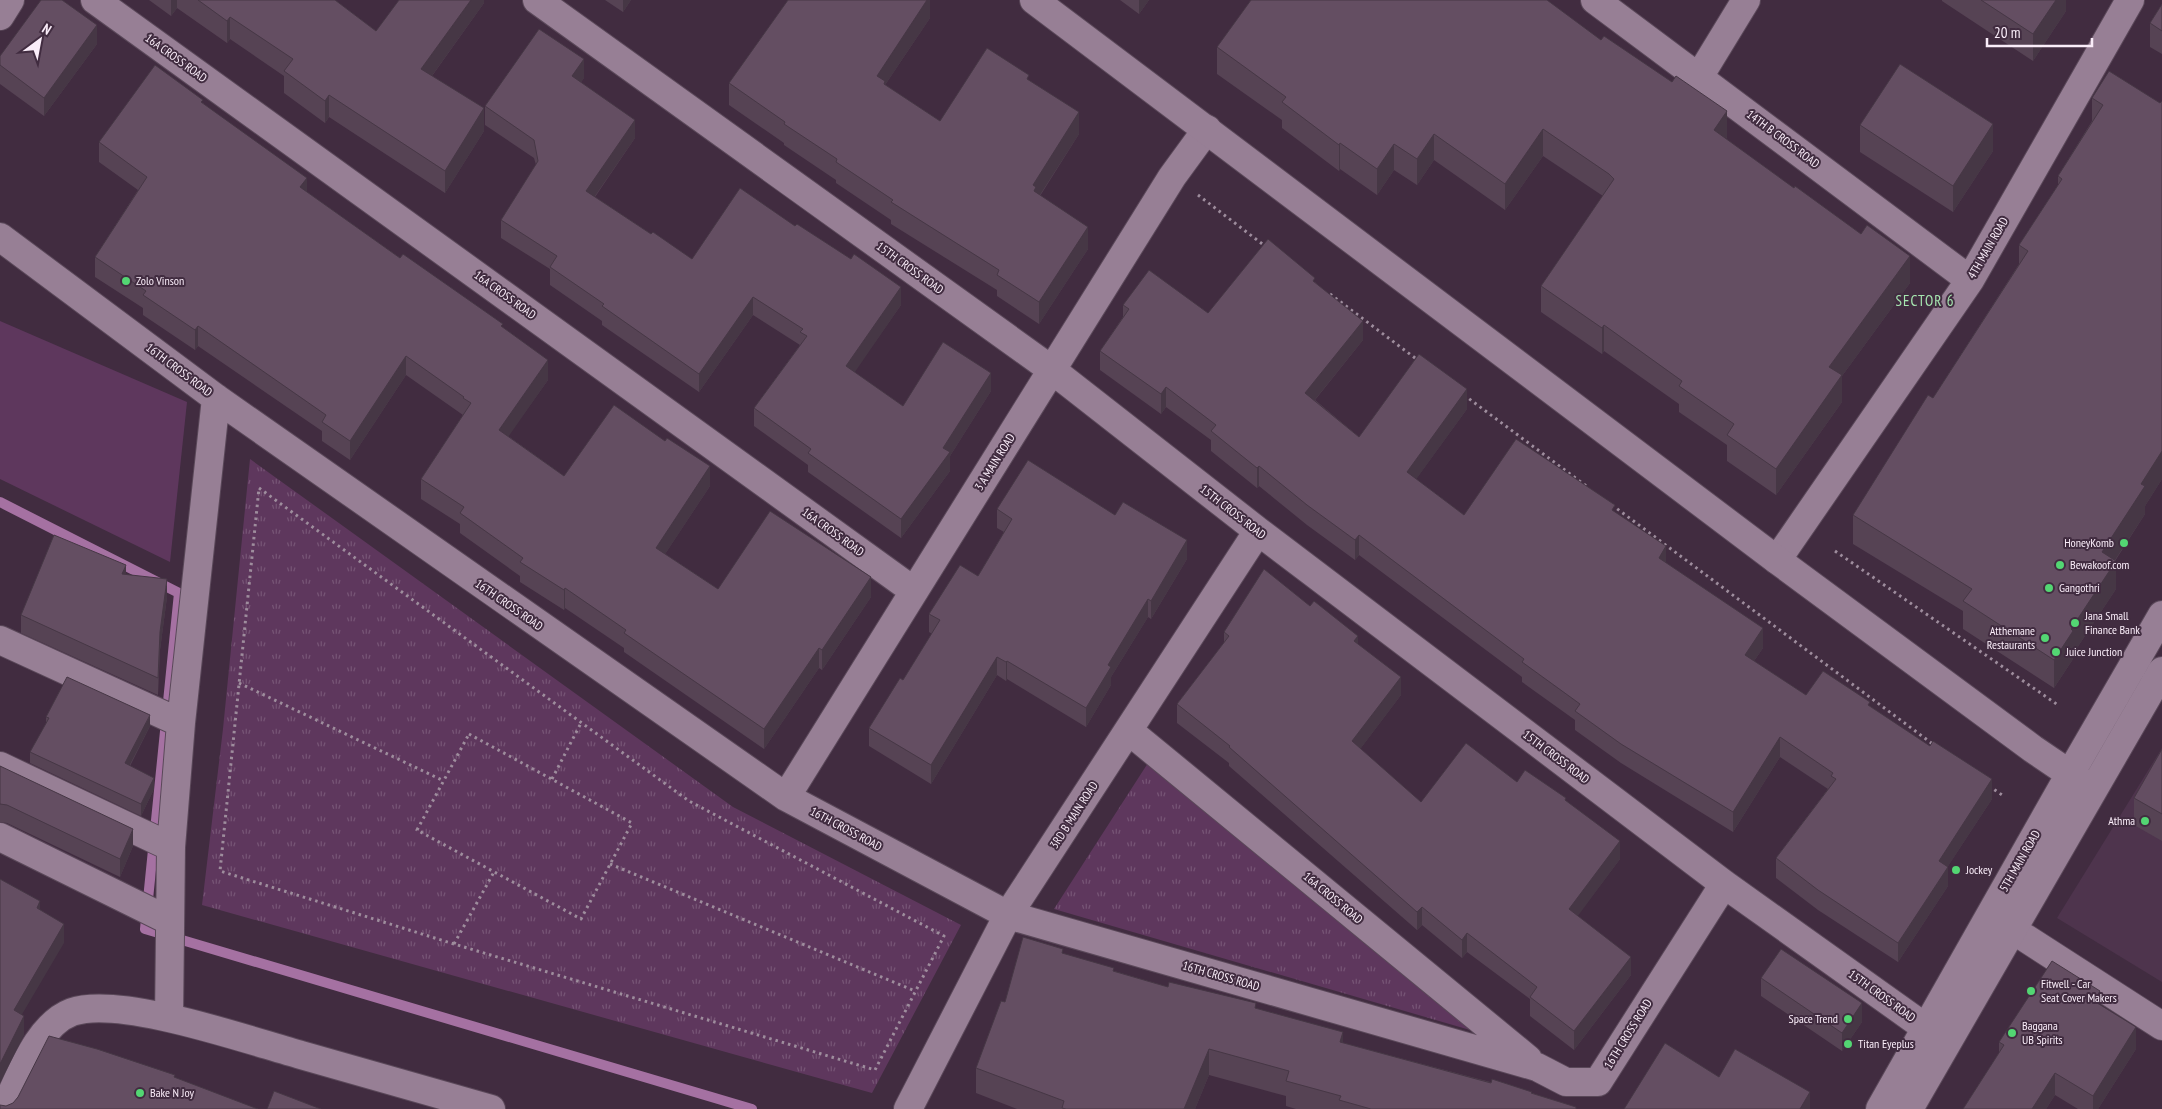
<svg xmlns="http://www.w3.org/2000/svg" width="2162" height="1109" viewBox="0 0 2162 1109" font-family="'PT Sans Narrow',sans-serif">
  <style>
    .built { fill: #4e344d }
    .grass { fill: #5e375d }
    .park { fill: url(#park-tufts) }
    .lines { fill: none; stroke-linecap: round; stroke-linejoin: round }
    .stream { stroke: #a571a2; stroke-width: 10 }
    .minor-casing { stroke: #5a4859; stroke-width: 30 }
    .tertiary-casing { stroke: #5a4859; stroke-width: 30 }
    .path { stroke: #9e8d9d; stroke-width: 3; stroke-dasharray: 2.5 4; stroke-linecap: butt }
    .minor { stroke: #977f95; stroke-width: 28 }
    .tertiary { stroke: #977f95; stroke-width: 28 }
    .wall { fill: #564354 }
    .shaded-wall { fill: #463745 }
    .building { fill: #644e62; stroke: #463745 }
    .poi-dot { fill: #53d673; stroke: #412c40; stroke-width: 2 }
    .labels { text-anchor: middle; stroke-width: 4; stroke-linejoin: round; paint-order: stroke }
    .street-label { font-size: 12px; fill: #faedf9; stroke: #412c40 }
    .poi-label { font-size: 12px; fill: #faedf9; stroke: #412c40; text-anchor: start }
    .quarter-label { font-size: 15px; letter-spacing: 1px; fill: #a6e7b0; stroke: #412c40 }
  </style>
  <defs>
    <pattern id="park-tufts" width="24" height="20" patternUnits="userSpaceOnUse" patternTransform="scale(1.25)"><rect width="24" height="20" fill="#5e375d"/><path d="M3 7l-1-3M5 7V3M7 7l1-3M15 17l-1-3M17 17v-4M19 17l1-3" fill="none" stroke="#765475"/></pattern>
  </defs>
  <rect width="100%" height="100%" fill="#412c40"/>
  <path class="built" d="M2162,748V982L2057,918Z"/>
  <path class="grass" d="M0,321L187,402L170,562L0,479Z"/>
  <path class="park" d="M250,459L733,807L961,925L872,1093L202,905L223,729Z
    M1148,763L1477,1032L1054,909Z"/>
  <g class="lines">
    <path class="stream" d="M0,502L179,593L145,929L752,1109"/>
    <g class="minor-casing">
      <path id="minor" d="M95,0L914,591
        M537,0L1052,370L1258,531L1724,884L1926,1028
        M1595,0L1970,280
        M0,16L10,0
        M1699,77L1746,0
        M0,237L216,398L786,797L1008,915L1537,1067L1566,1082H1598L1724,884
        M1777,560L1970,280L2130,0
        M0,640L181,723
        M1129,731L1528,1059
        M0,766L171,847
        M786,797L1172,177L1207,129
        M0,837L170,921
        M2013,930L2162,1026
        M169,1018L171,847L181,723L216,398
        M4,1109C20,1078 37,1025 72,1012C120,995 250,1041 301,1055C364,1073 427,1091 491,1109
        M908,1109L1008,915L1258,531"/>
    </g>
    <g class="tertiary-casing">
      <path id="tertiary" d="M1034,0L1777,560L2033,749L2092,789
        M1880,1109L2070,774L2162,615
        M1909,1109L2162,671"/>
    </g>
    <path class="path" d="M1198,195L1265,246
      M1330,294L1419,361
      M1464,395L1589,488
      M259,488L689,801L944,936L875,1070L454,944L220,871Z
      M1612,505L1934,745
      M1835,551L2058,705
      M239,683L444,781
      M469,734L632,823L581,919L417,830Z
      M552,779L581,723
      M1989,786L2005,797
      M610,864L915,991
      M454,944L494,872"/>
    <use href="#minor" class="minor"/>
    <use href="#tertiary" class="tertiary"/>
  </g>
  <path class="wall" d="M149,0H335L376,31L484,0V3L432,76L484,131L445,193L329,117L325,123L284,93V76L230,39L227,43L177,8L171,16Z
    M605,0H631L623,12Z
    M930,0V18L885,85L940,121L1029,80L1079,134L1040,196L1088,249L1039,324L997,296V290L891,224V220L836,183V180L784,145V143L729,105V83Z
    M1120,0H1149L1139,14Z
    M1942,0H2066V11L2033,61L1942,1Z
    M2162,4V54L2150,47V23Z
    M97,44L44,116L0,84V56Z
    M1217,47L1727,137L1726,139L1910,283L1842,376V402L1776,495L1727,461V445L1679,412V404L1604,351L1602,354L1541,312V286L1603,196L1543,156L1505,210L1434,160L1417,185L1394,170L1377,195L1340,169L1339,171L1282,128V120L1217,74Z
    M584,78L581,82L635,138L595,197L651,234L692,259L901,305L854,372L903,406L991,391L950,456V471L901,538L808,472V465L754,426V408L800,345L753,315L699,392L602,325V321L550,285V269L501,238V220L536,165L534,158L485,125V106Z
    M2092,98L2160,103L2162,101V479L2145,506V514L2115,561L2116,589L2073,654V659L2054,688L1963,629V611L1853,544V515L1933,398L2019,264V245L2058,185V176L2092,121Z
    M203,103L307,192L400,258L503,328L548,380L508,436L564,476L710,486L665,554L718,589L871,597L822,670L819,668L764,749L624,652V648L565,608L564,610L520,582V576L460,533V524L421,499V479L463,415L406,375L350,460L322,441V431L198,346L195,350L143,315V308L95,277V257L138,190L99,162V142Z
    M1860,125L1993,151L1953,212L1860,152Z
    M1315,282L1363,340L1315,400L1359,437L1467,409L1416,479L1464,515L1615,512L1666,563L1763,648L1754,661L1806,695L1870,706L1992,799L1948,866V886L1898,962L1818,910L1776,878V858L1828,789L1780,757L1733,832L1621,763L1575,730V720L1522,682V677L1359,555L1355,560L1307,525L1259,486L1257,488L1211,451V440L1166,407L1161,414L1100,370V351L1123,317V305L1208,313Z
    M997,509L1187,559L1151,619L1148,617L1111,677V685L1086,727L1007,679L1006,681L997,675L931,784L869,746V728L903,680L932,634L929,632V614L978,576L1004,532L997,528Z
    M126,574L167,597L160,650L158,695L21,633V615Z
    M1224,632L1358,644L1401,695L1360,749L1421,802L1517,782L1566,801L1620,859L1577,916L1631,975L1574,1050L1530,1016V999L1467,952L1462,958L1422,925L1417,930L1229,766V763L1177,723V704L1224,643Z
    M46,717L150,726L130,766L154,789L141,816L30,763V752L46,724Z
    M2162,749V841L2134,825V798Z
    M0,766L133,846L120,877L7,823L0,822Z
    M1063,954L1114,971L1168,987L1256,1008L1343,1043L1532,1093L1576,1109H1296L1286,1106V1096L1209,1075L1195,1109H1017L976,1093V1068L1005,1002Z
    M1761,978L1862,1022L1842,1051L1761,996Z
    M2100,1005L2136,1049L2098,1109H2078L2055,1095L2046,1109H1963L1999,1053V1042Z"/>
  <path class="shaded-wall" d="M171,0H177V8L171,16Z
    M471,0H484V3L421,91V69Z
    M623,0H631L623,12Z
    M927,0H930V18L885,85V103L877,76Z
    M1139,0H1149L1139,14Z
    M2056,0H2066V11L2033,61V34Z
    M230,17V39L227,43V21Z
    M97,25V44L44,116V98Z
    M584,59V78L572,94V76Z
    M329,95V117L325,123V101Z
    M484,108V131L445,193V171Z
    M1727,111V137L1714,157V130Z
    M1079,112V134L1036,201V209L1033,185Z
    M635,120V138L586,209V191Z
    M1993,124V151L1953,212V186Z
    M1543,129V156L1505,210V184Z
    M1434,134V160L1417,185V159Z
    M1340,143V169L1339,171V145Z
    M1394,144V170L1377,195V169Z
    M307,178V197L300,187Z
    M1088,227V249L1039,324V302Z
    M1910,256V283L1842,376V402L1776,495V469L1829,367Z
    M901,287V305L846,385V366Z
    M753,297V315L699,392V374Z
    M1363,321V340L1305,412V393Z
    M1604,325V351L1602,354V328Z
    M198,326V346L195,350V330Z
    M406,356V375L350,460V441Z
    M548,360V380L499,450V430Z
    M991,373V391L950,456V471L901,538V519L943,448Z
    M1166,387V407L1161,414V394Z
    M1467,389V409L1407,492V472Z
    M2162,451V479L2145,506V514L2102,580V552L2141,484Z
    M710,466V486L656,568V548Z
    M1259,466V486L1257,488V468Z
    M1359,535V555L1355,560V540Z
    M1187,540V559L1151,619V601Z
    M1666,546V566L1659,558Z
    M2116,561V589L2073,654V659L2054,688V660L2071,629Z
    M126,565V583L122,574Z
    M871,577V597L822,670V650Z
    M167,579V597L160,650L158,695L160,632Z
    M565,588V608L564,610V590Z
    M1148,599V617L1111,677V685L1086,727V708L1108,665Z
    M1763,628V648L1745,674V655Z
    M1358,636V654L1354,641Z
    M819,648V668L764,749V729Z
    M997,657V675L931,784V765Z
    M1007,661V679L1006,681V662Z
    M1401,677V695L1352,760V741Z
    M150,715V726L125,774V763Z
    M1780,737V757L1733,832V812Z
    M154,778V789L141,816V804Z
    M1992,779V799L1939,880V861Z
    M133,829V846L120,877V859Z
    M1620,841V859L1569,928V909Z
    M1948,867V886L1898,962V943Z
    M40,901V920L37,908Z
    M1422,907V925L1417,930V912Z
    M64,924V943L14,1028V1010Z
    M1467,933V952L1462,958V940Z
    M1631,957V975L1574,1050V1031Z
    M2100,991V1013L2094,1001Z
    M1862,1003V1022L1842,1051V1033Z
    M24,1016V1035L0,1083V1064Z
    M2136,1027V1049L2098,1109H2093V1096Z
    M1343,1032V1058L1340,1042Z
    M1209,1049V1075L1195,1109H1184Z
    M2055,1073V1095L2046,1109H2032Z
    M1810,1092V1109H1800Z"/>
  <path class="building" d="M41,0H62L97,25L44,98L0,65V56Z
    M198,0H335L376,31L399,0H471L421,69L484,108L445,171L329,95L325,101L284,71L293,59L230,17L227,21Z
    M788,0H927L877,76L885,81L884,84L940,121L987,48L1029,75L1027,79L1079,112L1033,185L1036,187L1034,191L1088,227L1039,302L997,275L999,270L891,202L893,200L836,162L837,159L784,124L785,122L729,83Z
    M1251,0H1547L1601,40L1604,36L1672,82L1676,76L1727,111L1714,130L1794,188L1795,186L1861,234L1867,225L1910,256L1829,367L1842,375L1776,469L1727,435L1734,424L1679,386L1682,381L1604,325L1602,328L1541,286L1614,179L1609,174L1543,129L1505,184L1434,134L1417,159L1394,144L1377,169L1340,143L1339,145L1282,102L1286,97L1217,47Z
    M1981,0H2056L2033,34Z
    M2162,4V31L2150,23Z
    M539,29L584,59L572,76L635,120L586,191L651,234L653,232L692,259L740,188L795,226L797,224L851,259L854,254L901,287L846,366L903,406L943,342L991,373L943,448L950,452L901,519L808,453L811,449L754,408L807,336L800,332L803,329L753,297L699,374L602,306L604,304L550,267L557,256L501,220L538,161L534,140L485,106Z
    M1900,64L1993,124L1953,186L1860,125Z
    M155,65L203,100L201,102L307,178L300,187L400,258L403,254L503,324L501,326L548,360L499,430L564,476L614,405L665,441L667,438L710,466L656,548L718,589L770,511L871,577L822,650L819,648L764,729L624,633L626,630L565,588L564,590L520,562L523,558L460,513L464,507L421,479L471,403L463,398L464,397L406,356L350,441L322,422L326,415L198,326L195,330L143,295L146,291L95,257L147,177L99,142Z
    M2109,71L2160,103L2162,101V451L2141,484L2145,486L2102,552L2116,561L2071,629L2073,631L2054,660L1963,601L1972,589L1853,515L1928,395L1933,398L2028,251L2019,245L2062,179L2058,176L2103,105L2092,98Z
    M1268,239L1315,278L1313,281L1363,321L1305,393L1359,437L1419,354L1467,389L1407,472L1464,515L1516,439L1615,505L1612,510L1666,546L1659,558L1763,628L1745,655L1806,695L1823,671L1870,702L1868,705L1930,746L1933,741L1992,779L1939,861L1948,867L1898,943L1818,890L1776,858L1836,779L1831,776L1833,773L1780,737L1733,812L1621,744L1575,711L1580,704L1522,662L1524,659L1359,535L1355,540L1307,505L1259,466L1257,468L1211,431L1216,425L1166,387L1161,394L1100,351L1129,309L1123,305L1149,270L1208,313Z
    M1028,460L1115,515L1123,502L1187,540L1151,601L1148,599L1108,665L1111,667L1086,708L1007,661L1006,662L997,657L931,765L869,728L900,678L903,680L940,620L929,614L960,565L978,576L1012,519L997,509Z
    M54,535L126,565L122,574L167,579L160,632L158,678L21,615Z
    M1264,569L1310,606L1314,601L1358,636L1354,641L1401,677L1352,741L1421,802L1466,743L1517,782L1525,770L1566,798L1565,800L1620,841L1569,909L1631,957L1574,1031L1530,997L1537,987L1467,933L1462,940L1422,907L1417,912L1229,747L1230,746L1177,704L1229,636L1224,632Z
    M67,677L150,715L125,763L154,778L141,804L30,752L49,718L46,717Z
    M2162,749V814L2134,798Z
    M0,766L133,829L120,859L7,805L0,804Z
    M0,879L40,901L37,908L64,924L14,1010L24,1016L0,1064Z
    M1023,937L1063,949L1062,953L1114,968L1113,971L1168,987L1169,982L1256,1003L1255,1008L1343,1032L1340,1042L1491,1083L1492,1079L1532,1092L1531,1093L1576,1107V1109H1371L1339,1100L1341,1096L1286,1081L1289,1071L1209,1049L1184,1109H1066L1062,1108L1064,1101L976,1068L1001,1001L1005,1002Z
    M1781,949L1862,1003L1842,1033L1761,978Z
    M2052,961L2100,991L2094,1001L2136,1027L2093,1096L2055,1073L2032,1109H1963L2004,1045L1999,1042Z
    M49,1036L97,1049L175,1075L174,1077L258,1109H0V1105L6,1106L13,1103L18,1097Z
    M1665,1043L1719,1077L1735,1049L1810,1092L1800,1109H1624Z
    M274,1091L321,1109H267Z"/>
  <g class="poi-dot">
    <circle cx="126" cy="281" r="5"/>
    <circle cx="2124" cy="543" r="5"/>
    <circle cx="2060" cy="565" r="5"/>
    <circle cx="2049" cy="588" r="5"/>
    <circle cx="2075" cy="623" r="5"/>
    <circle cx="2045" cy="638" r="5"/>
    <circle cx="2056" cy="652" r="5"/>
    <circle cx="2145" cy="821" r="5"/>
    <circle cx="1956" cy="870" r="5"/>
    <circle cx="2031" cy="991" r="5"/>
    <circle cx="1848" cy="1019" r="5"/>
    <circle cx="2012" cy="1033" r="5"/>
    <circle cx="1848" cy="1044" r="5"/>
    <circle cx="140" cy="1093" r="5"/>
  </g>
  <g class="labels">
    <g class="street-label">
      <text transform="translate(176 58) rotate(36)" y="4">16A CROSS ROAD</text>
      <text transform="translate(1783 139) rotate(37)" y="4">14TH B CROSS ROAD</text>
      <text transform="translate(1988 248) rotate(-60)" y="4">4TH MAIN ROAD</text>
      <text transform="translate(910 268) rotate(36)" y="4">15TH CROSS ROAD</text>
      <text transform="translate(505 295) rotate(36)" y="4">16A CROSS ROAD</text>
      <text transform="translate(179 370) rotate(37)" y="4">16TH CROSS ROAD</text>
      <text transform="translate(995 462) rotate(-58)" y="4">3 A MAIN ROAD</text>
      <text transform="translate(1233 512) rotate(38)" y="4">15TH CROSS ROAD</text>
      <text transform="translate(833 532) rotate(36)" y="4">16A CROSS ROAD</text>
      <text transform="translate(509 605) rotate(35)" y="4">16TH CROSS ROAD</text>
      <text transform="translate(1556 757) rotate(37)" y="4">15TH CROSS ROAD</text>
      <text transform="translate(1074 815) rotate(-57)" y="4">3RD B MAIN ROAD</text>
      <text transform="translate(846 829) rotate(28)" y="4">16TH CROSS ROAD</text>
      <text transform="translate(2020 861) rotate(-60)" y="4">5TH MAIN ROAD</text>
      <text transform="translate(1333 898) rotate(40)" y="4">16A CROSS ROAD</text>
      <text transform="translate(1221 976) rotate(16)" y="4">16TH CROSS ROAD</text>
      <text transform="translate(1882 996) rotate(36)" y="4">15TH CROSS ROAD</text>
      <text transform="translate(1628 1034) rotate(-58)" y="4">16TH CROSS ROAD</text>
    </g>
    <g class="poi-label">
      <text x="136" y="285">Zolo Vinson</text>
      <text x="2114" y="547" text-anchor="end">HoneyKomb</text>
      <text x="2070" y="569">Bewakoof.com</text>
      <text x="2059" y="592">Gangothri</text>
      <text x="2085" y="620">Jana Small<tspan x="2085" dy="14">Finance Bank</tspan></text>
      <text x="2035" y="635" text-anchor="end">Atthemane<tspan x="2035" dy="14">Restaurants</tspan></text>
      <text x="2066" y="656">Juice Junction</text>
      <text x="2135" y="825" text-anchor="end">Athma</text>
      <text x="1966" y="874">Jockey</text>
      <text x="2041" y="988">Fitwell - Car<tspan x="2041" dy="14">Seat Cover Makers</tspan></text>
      <text x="1838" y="1023" text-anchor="end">Space Trend</text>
      <text x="2022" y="1030">Baggana<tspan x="2022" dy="14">UB Spirits</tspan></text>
      <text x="1858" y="1048">Titan Eyeplus</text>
      <text x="150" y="1097">Bake N Joy</text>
    </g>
    <g class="quarter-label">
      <text x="1925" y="306">SECTOR 6</text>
    </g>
  </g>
  <g transform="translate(40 40) rotate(32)" stroke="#412c40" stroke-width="4" paint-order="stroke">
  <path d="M0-4L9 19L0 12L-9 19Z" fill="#faedf9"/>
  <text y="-8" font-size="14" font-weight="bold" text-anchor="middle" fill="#faedf9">N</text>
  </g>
  <path d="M1987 38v8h105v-8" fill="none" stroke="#faedf9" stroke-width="2.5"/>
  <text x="1994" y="38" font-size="15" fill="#faedf9" stroke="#412c40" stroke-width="4" paint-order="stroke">20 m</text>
</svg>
